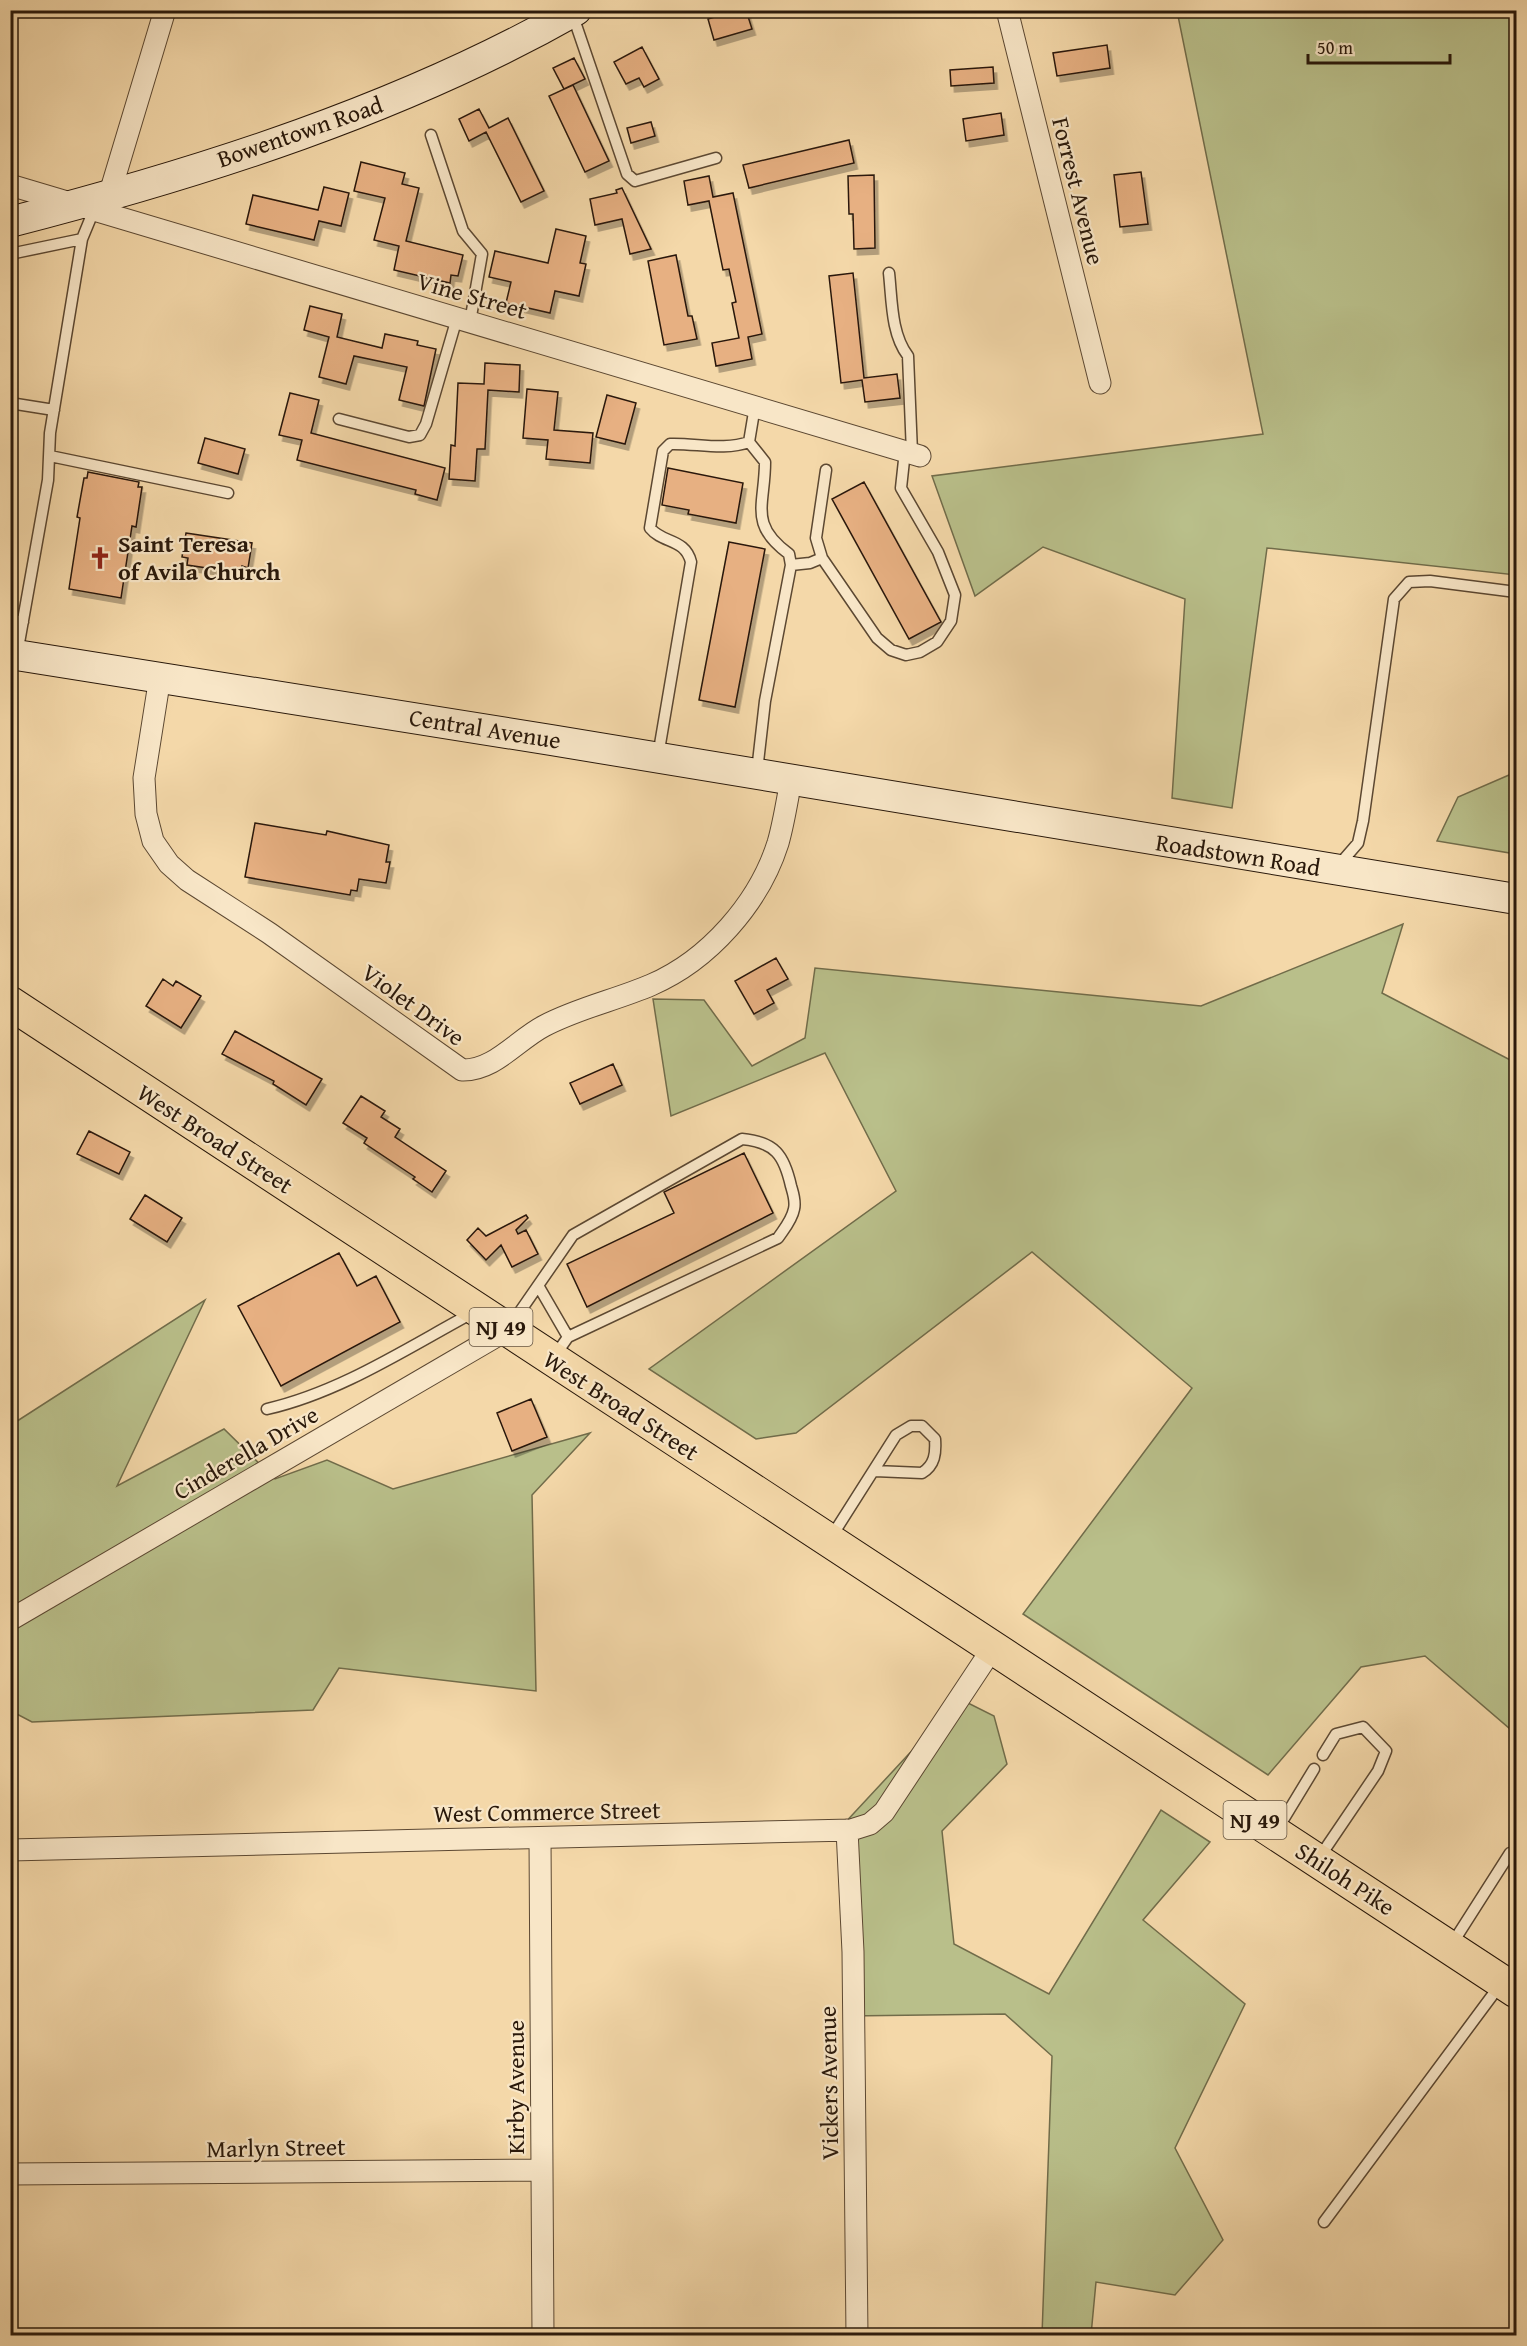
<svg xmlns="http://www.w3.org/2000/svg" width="1527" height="2346" viewBox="0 0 1527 2346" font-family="'Gentium Book Plus',serif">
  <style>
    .green { fill: #b9bf8a; stroke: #716c4a; stroke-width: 1.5 }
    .building { fill: #e7b082; stroke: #29180a; stroke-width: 1.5; filter: url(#shadow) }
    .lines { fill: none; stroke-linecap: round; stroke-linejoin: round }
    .lane-casing { stroke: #5c4832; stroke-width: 13 }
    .street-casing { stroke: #5c4832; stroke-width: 23 }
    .secondary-casing { stroke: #29180a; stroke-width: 32 }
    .highway-casing { stroke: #29180a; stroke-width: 35 }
    .lane { stroke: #f8e6c7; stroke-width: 10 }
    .street { stroke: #f8e6c7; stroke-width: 21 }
    .secondary { stroke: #f8e6c7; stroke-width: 30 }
    .highway { stroke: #f4d8a9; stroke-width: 33 }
    .labels { text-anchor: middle; stroke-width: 4.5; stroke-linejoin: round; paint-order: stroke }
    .shield { fill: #f8e6c7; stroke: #675643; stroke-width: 1.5 }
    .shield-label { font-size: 22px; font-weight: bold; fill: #29180a }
    .street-label { font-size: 24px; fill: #29180a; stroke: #f8e6c7 }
    .poi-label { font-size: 24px; font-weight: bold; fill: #29180a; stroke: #f8e6c7; text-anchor: start }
  </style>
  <defs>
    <filter id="shadow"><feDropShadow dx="3.5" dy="6" stdDeviation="0" flood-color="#0004"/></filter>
  </defs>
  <rect width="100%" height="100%" fill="#f4d8a9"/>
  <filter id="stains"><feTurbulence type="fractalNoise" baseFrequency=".00333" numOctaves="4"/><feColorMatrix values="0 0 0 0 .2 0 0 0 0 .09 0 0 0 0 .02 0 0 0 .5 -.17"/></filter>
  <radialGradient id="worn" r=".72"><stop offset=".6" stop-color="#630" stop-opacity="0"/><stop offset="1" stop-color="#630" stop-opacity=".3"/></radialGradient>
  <path class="green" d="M1177,11H1516V575L1267,548L1232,808L1172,798L1185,599L1043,547L975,596L932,476L1263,434Z
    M1516,772V854L1437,841L1458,797Z
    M1403,924L1382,993L1516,1063V1734L1425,1656L1361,1667L1268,1775L1023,1614L1192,1388L1032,1252L796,1433L756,1439L649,1369L896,1191L825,1053L671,1116L653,999L704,1000L752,1066L805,1038L815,968L1201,1006Z
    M205,1300L117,1486L224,1429L275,1479L327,1460L393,1489L590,1433L532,1495L536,1691L339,1668L313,1710L32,1722L11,1711V1425Z
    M960,1699L994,1716L1007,1764L942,1831L954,1944L1049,1994L1161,1810L1210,1842L1143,1920L1245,2004L1175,2148L1223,2240L1175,2295L1096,2282L1091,2335H1042L1052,2056L1005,2014L847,2016L841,1827Z"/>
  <path class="building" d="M738,10H746L752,29L714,40L708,19Z
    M1107,45L1110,68L1057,76L1053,53Z
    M642,47L659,79L644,87L639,78L626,84L614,62Z
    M574,58L585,79L564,89L553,68Z
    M993,67L994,83L951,86L950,70Z
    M573,85L609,161L585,172L549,96Z
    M479,109L489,128L508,118L544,191L521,202L486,132L469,141L459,119Z
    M1001,113L1004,135L966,141L963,119Z
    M651,122L655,136L631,143L627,128Z
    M849,140L854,163L749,188L743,165Z
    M361,162L405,173L402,184L419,188L406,241L463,255L458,276L451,275L450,283L394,270L399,246L374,240L385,198L354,191Z
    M1141,172L1148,224L1120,227L1114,175Z
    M874,175L875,248L854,249L853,214H849L848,176Z
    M709,176L713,197L733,193L762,334L748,337L752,359L716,366L712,343L739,338L732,303L736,302L729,269L723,270L709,201L688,205L684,181Z
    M324,187L349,193L341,226L319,221L314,240L246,224L253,195L318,210Z
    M622,188L651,249L630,254L622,219L595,225L590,199L617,193L616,190Z
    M556,229L586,236L580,263L586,264L579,296L555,291L550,313L506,303L511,282L489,277L495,251L548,263Z
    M676,255L688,316H692L697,339L664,345L648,261Z
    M853,273L864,378L897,374L900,398L865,402L862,380L841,383L829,276Z
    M310,306L342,314L337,337L382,348L385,334L418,341L417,345L436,349L424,406L399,400L407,367L354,356L346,384L319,377L329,337L304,330Z
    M485,363L520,365L519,392L488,390L485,449H477L475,481L449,479L451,445L455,446L458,383L484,384Z
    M527,389L558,392L554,430L593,433L590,463L546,459L548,440L523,438Z
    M290,393L319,400L311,433L445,468L437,500L415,494L416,490L297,460L302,440L279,435Z
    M607,395L636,403L625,444L596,437Z
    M205,438L245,449L238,474L198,463Z
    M668,468L743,483L736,523L688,514L689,510L662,505Z
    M88,472L139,482L138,487H142L136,527L132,526L121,598L69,589L80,518L77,517L84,478H87Z
    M864,482L941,622L909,639L832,499Z
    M186,533L252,543L248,568L242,566L241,573L187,565L188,558L182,557Z
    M729,542L765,549L735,707L699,700Z
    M255,823L326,835L327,831L389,845L386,862H390L386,883L359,879L357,891L351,890L350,895L245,877Z
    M776,958L788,979L767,990L774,1003L754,1014L735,981Z
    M163,979L173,986L176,981L201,996L181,1028L146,1006Z
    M235,1031L322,1079L306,1105L273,1084L274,1081L222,1054Z
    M613,1064L622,1085L580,1104L570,1083Z
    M361,1096L385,1111L381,1117L400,1129L395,1137L446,1171L432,1192L413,1179L415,1177L364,1143L367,1138L343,1123Z
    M89,1131L130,1152L119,1174L77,1154Z
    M744,1153L773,1213L587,1307L567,1264L674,1213L664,1192Z
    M145,1195L182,1218L167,1242L130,1219Z
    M526,1215L528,1218L516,1230L518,1234L526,1230L538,1254L512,1267L501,1245L486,1260L467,1240L478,1228L486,1236Z
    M339,1253L357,1286L376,1276L400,1322L281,1386L238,1306Z
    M531,1399L547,1437L512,1451L497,1413Z"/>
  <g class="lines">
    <g class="lane-casing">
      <path id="lane" d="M572,13L627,174L635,181L716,158
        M431,135L463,231L482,254L470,322
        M10,254L82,239
        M889,273C892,300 891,334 908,356L912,453
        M10,403L54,410
        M755,406L749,442L765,462C765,505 748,524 789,554L791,565L765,701L757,771
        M339,419L409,437L420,435L426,424L457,318
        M50,456L228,493
        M826,470L816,538L822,558L877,638L891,650L906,655L920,652L937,642L951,621L955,595L938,552L901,488L905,451
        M791,565L810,563L822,558
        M10,620L23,622
        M17,654L48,480L50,433L82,239L94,210
        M658,756L691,562C685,538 663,544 650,528L663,451L670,444C696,443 724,451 749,442
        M1338,866L1358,843L1363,821L1394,599L1409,582L1430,581L1516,592
        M539,1287L568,1337
        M510,1326L573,1235L742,1139C775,1142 784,1155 791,1186C793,1193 796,1201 794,1209C792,1220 784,1229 778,1238L568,1337L554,1357
        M267,1409C341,1392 407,1348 474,1312
        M830,1539L896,1435L911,1426H922L935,1439C936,1453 935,1465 922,1473L875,1471
        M1277,1830L1314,1769
        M1319,1858L1378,1771L1386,1751L1363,1727L1336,1734L1323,1755
        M1452,1944L1510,1853
        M1324,2222L1500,1985"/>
    </g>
    <g class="street-casing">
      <path id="street" d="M1007,10L1100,383
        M10,185L920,456
        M109,196L165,10
        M160,677L144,778L146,814L153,841L169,864L187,880L269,933L462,1070C494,1071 517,1040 544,1026C578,1008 616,1000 651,985C709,960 759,903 778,843C784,822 787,801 791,780
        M10,1620L507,1330
        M847,1830L853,1952L857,2336
        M540,1838L543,2336
        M10,1850L851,1830L870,1824L884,1812L992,1649
        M10,2174L542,2170"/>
    </g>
    <g class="secondary-casing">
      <path id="secondary" d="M10,222C204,172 402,109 576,10
        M10,654L551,740L1516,899"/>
    </g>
    <g class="highway-casing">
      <path id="highway" d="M10,1003L1516,1991"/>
    </g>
    <use href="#lane" class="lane"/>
    <use href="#street" class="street"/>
    <use href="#secondary" class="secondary"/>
    <use href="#highway" class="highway"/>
  </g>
  <defs>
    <g id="church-bare" transform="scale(1.8)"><path d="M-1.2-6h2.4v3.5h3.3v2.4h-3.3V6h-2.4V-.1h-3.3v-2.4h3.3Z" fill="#8f2418" stroke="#f8e6c7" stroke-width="2.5" paint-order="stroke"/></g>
  </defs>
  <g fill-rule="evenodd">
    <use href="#church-bare" x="100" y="558"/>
  </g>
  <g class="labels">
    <g class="shield">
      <rect x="469.5" y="1308" width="63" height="38" rx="4.5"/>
      <rect x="1223.5" y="1801" width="63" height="38" rx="4.5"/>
    </g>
    <g class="shield-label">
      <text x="501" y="1335">NJ 49</text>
      <text x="1255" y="1828">NJ 49</text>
    </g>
    <g class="street-label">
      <text transform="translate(300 132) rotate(-19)" y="8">Bowentown Road</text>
      <text transform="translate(1078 191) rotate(76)" y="8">Forrest Avenue</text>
      <text transform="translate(472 296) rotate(16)" y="8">Vine Street</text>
      <text transform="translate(485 729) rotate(9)" y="8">Central Avenue</text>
      <text transform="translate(1238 855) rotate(9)" y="8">Roadstown Road</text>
      <text transform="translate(413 1005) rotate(36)" y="8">Violet Drive</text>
      <text transform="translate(215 1139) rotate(33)" y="8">West Broad Street</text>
      <text transform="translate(621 1406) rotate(33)" y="8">West Broad Street</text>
      <text transform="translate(246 1453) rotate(-30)" y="8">Cinderella Drive</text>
      <text transform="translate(547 1812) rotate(-1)" y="8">West Commerce Street</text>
      <text transform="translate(1345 1879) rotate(33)" y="8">Shiloh Pike</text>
      <text transform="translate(829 2083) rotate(-91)" y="8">Vickers Avenue</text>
      <text transform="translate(516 2087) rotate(-90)" y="8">Kirby Avenue</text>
      <text transform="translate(276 2148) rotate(-1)" y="8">Marlyn Street</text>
    </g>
    <g class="poi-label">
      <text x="118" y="552">Saint Teresa<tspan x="118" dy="28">of Avila Church</tspan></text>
    </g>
  </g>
  <rect width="1527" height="2346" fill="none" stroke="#f4d8a9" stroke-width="36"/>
  <rect x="12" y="12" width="1503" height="2322" fill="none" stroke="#29180a" stroke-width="3"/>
  <rect x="18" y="18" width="1491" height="2310" fill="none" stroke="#29180a" stroke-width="1.5"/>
  <path d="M1308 54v9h142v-9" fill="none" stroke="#29180a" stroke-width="3"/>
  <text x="1317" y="54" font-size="18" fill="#29180a" stroke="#f8e6c7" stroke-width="4.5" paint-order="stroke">50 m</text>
  <rect width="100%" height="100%" filter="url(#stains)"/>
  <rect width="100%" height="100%" fill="url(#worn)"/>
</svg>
